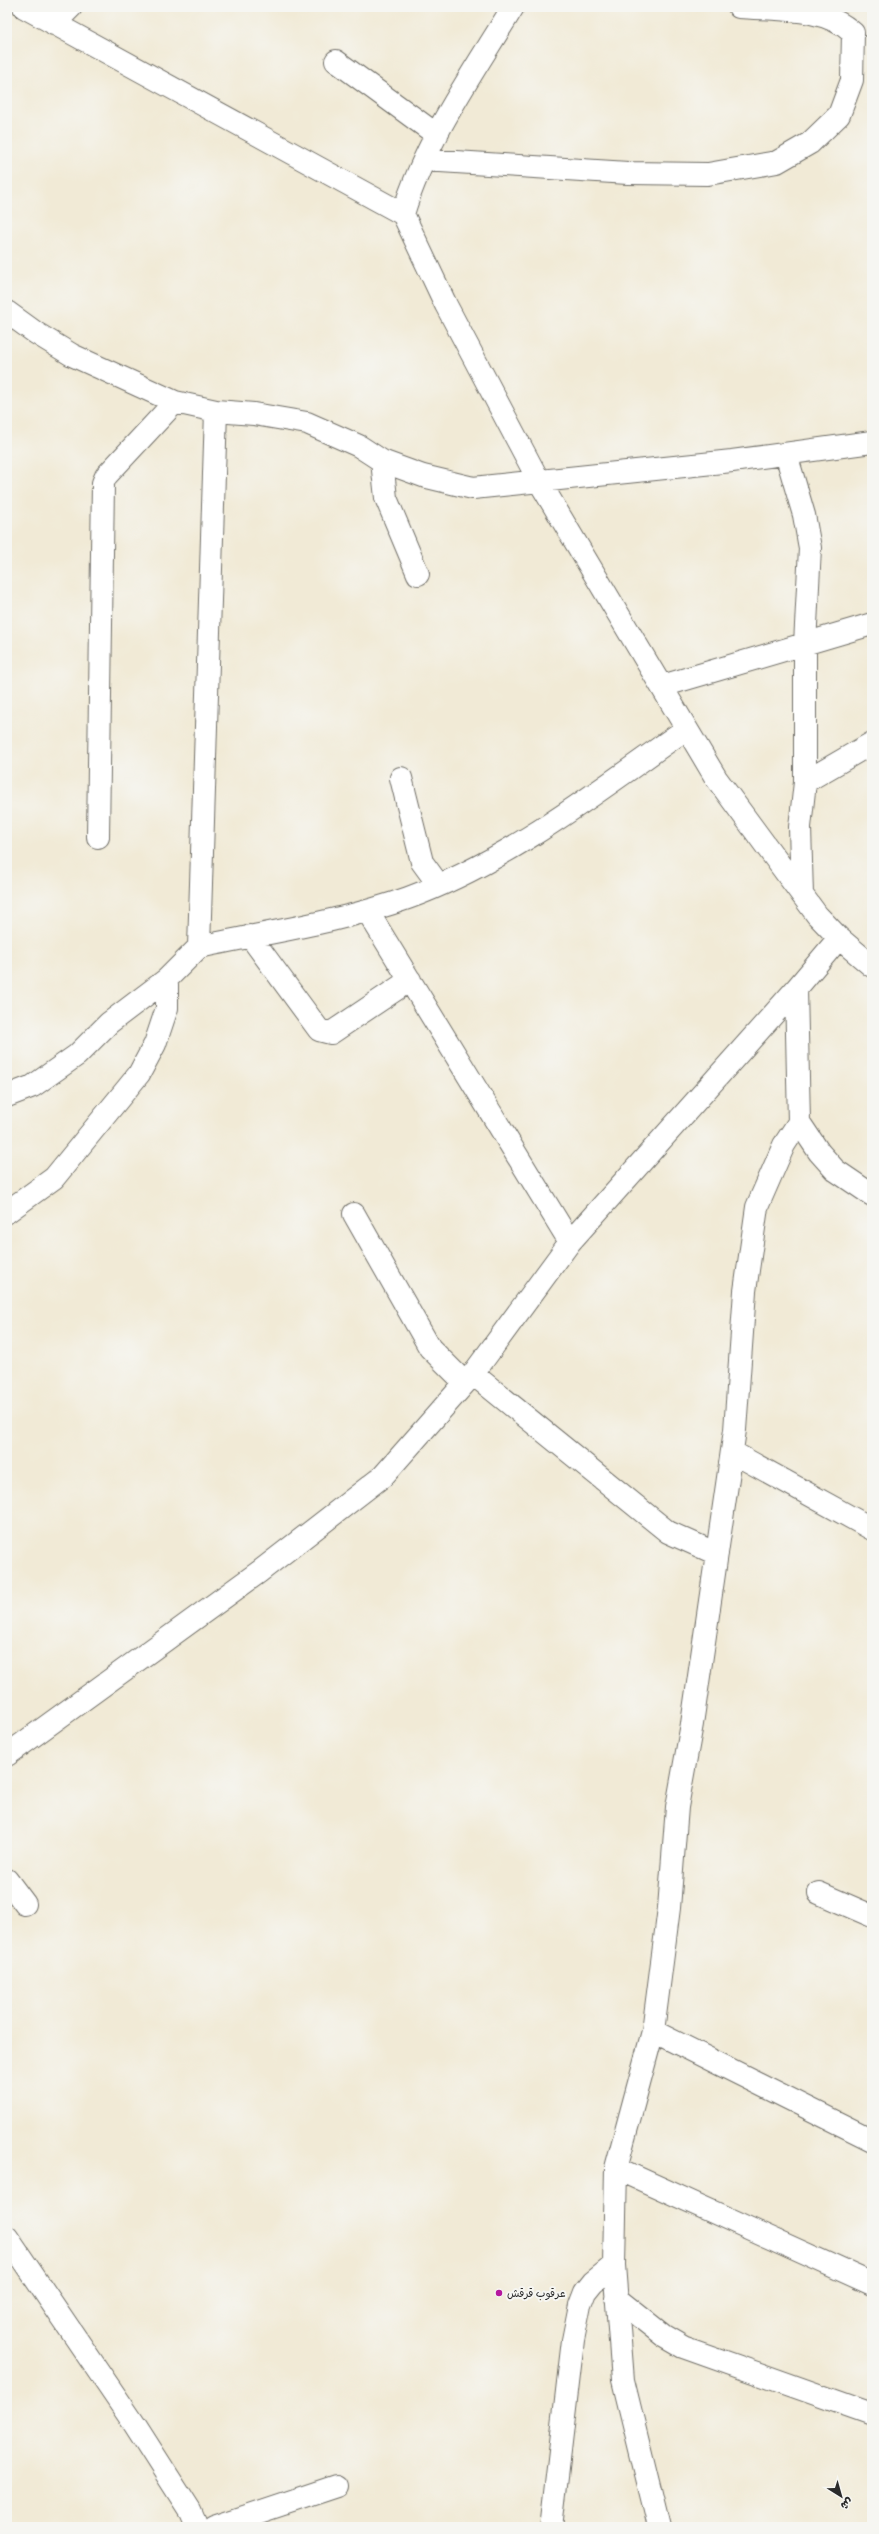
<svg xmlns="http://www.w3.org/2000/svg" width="879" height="2534" viewBox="0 0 879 2534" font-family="Pangolin,'Playpen Sans Arabic',sans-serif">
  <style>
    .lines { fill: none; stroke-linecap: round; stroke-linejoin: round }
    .minor-casing { stroke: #706e67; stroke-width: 24 }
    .minor { stroke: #fff; stroke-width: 22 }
    .poi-dot { fill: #b5179e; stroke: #f6f6f2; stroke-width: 1.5 }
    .labels { text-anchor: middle; stroke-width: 4; stroke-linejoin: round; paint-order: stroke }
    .poi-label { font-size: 11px; fill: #2b2b2b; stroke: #f6f6f2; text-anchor: start }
  </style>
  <rect width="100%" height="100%" fill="#f6f6f2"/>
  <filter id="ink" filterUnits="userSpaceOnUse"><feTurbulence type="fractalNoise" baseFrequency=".025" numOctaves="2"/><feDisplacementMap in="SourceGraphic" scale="8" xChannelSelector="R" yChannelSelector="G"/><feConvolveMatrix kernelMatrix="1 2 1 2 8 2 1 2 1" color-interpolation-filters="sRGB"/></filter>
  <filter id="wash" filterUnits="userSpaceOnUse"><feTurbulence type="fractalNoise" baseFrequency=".012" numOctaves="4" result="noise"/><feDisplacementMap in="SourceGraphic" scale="16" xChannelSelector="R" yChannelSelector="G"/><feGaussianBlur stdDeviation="0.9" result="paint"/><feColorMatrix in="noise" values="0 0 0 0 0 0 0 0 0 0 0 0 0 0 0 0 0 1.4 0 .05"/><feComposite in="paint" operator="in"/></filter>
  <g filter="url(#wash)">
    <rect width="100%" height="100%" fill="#f1ead6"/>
  </g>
  <g filter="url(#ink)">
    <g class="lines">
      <g class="minor-casing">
        <path id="minor" d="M24,7L403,214
          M513,7C473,73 426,139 403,214L446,305L539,481L716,778L817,915L839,938L872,966
          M54,24L71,7
          M336,61L437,135
          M424,160L628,173L708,174L777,162L810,143L839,115L852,80L853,33C825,6 776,10 739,7
          M7,312L36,333L72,355L175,402L216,411L254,414L307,423L359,446L382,461L423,476L473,488L732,461L872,442
          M216,411L199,947C269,932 341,922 408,898C509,861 599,790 686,729
          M786,454L804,515L810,548L805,644V782
          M382,461L386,498L418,574
          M662,686L872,624
          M401,778L422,862L438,884
          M98,837L103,483L106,476L175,402
          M802,895L800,827L805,782L872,743
          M368,912L570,1242
          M250,936L319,1030L331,1033L410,980
          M796,989L799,1122L819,1152L835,1170L872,1195
          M7,1096L33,1086L77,1055L109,1023L167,979L199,947
          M7,1212L54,1178L139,1074L155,1044L167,1008V979
          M354,1214L430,1348L465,1383
          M473,1374L668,1532L717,1554
          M732,1452L872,1529
          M7,1755L259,1572L383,1476L473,1374L570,1242L796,989L839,938
          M7,1880L25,1904
          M819,1893L872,1916
          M653,2031L872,2140
          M616,2168L872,2284
          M7,2237L135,2425L190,2511L197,2527
          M616,2298L664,2336L683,2347L872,2414
          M214,2527L337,2486
          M551,2527L573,2340L580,2305L585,2292L593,2282L614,2265
          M659,2527L623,2380L614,2265L616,2168L653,2031L669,1908L677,1807L692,1724L735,1430L745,1291L757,1207L784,1145L799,1122"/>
      </g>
      <use href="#minor" class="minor"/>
    </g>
  </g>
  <circle class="poi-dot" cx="499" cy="2293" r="4"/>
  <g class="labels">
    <g class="poi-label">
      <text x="507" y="2297">عرقوب قرقش</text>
    </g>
  </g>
  <rect width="879" height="2534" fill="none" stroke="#f6f6f2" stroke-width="24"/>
  <g transform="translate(841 2496) rotate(143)" stroke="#f6f6f2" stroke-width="3" paint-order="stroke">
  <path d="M0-3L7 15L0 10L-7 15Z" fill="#2b2b2b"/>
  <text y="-6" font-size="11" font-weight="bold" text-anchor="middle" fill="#2b2b2b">ش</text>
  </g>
</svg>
